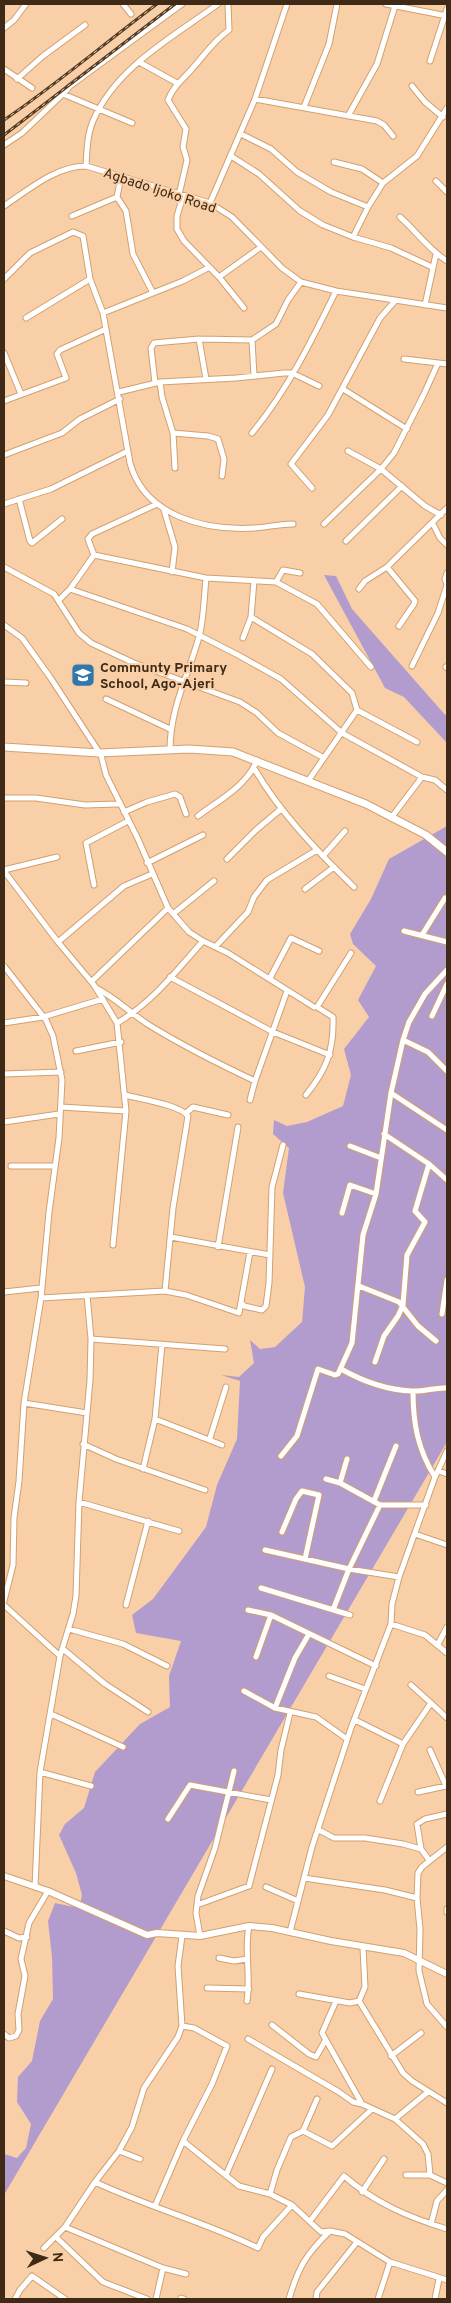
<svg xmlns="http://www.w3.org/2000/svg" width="451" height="2303" viewBox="0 0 451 2303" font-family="Overpass,sans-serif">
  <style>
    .green { fill: #b29ccd }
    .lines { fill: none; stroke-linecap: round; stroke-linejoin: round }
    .minor-casing { stroke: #d2a06f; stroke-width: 7 }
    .tertiary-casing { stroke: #d2a06f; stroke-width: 8 }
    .secondary-casing { stroke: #d2a06f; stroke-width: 9 }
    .minor { stroke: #fff; stroke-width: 5 }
    .tertiary { stroke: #fff; stroke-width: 6 }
    .secondary { stroke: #fff; stroke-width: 7 }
    .rail-casing { stroke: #533c26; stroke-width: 3 }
    .rail { stroke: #f9cfa7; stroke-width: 1; stroke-dasharray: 4; stroke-linecap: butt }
    .labels { text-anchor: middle; stroke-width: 4; stroke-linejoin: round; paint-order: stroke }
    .street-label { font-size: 14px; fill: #3e2a16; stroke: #f9cfa7 }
    .poi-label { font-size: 14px; font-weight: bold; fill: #3e2a16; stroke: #f9cfa7; text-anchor: start }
  </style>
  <rect width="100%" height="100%" fill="#f9cfa7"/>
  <path class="green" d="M324,575L336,576L352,609L447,717V743L404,697L385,688Z
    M447,826V1442L4,2195V2154L17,2158L26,2148L31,2124L17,2102L18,2077L32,2061L40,2021L53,1999L52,1957L48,1921L55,1903L79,1908L82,1895L76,1873L59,1835L65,1824L84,1808L95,1772L140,1724L170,1707L169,1676L181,1641L136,1633L132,1615L153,1599L206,1527L217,1485L237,1439L240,1381L221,1375L239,1377L254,1363L250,1340L260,1349L275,1347L302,1322L305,1287L283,1193L289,1148L273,1134L274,1120L287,1126L307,1122L343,1106L351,1075L344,1049L369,1017L358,1000L376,966L353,944L350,934L371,899L389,859Z"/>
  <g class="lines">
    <g class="minor-casing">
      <path id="minor" d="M123,4L131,14
        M386,4L447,16
        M4,28L14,20L26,4
        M430,61L447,9
        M139,62L177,83
        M4,69L32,88
        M17,79L43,56L85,25
        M412,86L425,102L443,117
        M63,94L70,86L182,4
        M255,99L377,121L384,125L393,136
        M304,107L329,44L337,4
        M348,116L377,64L395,6
        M241,134L271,149L297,172L331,192L368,207
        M4,145L22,133L63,94L132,123
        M231,156L259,174L300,211L323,225L353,237L391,248L432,267
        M334,162L362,169L383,183
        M86,166C87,151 87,135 93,121C116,67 173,37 218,4
        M121,177L117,197L126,211L133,254L153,293
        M436,181L447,192
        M179,195L187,160L183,147L186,129L168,100C173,87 182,80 191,70C205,55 212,42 229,30L228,4
        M183,196L177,216V229L184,241L219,277L244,308
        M210,203L255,99L287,4
        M4,206C28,190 56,166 86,166L210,203L232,217L282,268L301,282L336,291L447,308
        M72,216L117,197
        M400,217C416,231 429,250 447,261
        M353,237L368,207L383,183L417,156L447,108
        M219,277L261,247
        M4,279L30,253L73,232L83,236L90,279L103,313L130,463C145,517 206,531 255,528C268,527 280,524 293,524
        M425,305L436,254
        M103,313L183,281L208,268
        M26,318L90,279
        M199,339L206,379
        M252,340L254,376
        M4,353L21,394
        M404,359L447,364
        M160,382L162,397L173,433L175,468
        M155,383L151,348L154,343L199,339L252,340L276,324L288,300L301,282
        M343,389L407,429
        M119,392L160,382L236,378L284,373H292L319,386
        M4,401L66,378L57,354L60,350L106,329
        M173,433L208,436L218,439L224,459L222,476
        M252,433C287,391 312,340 336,291
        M348,451L381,469L425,506L441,515
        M4,455L62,433L80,419L120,399
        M312,488L291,464L328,415L380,318L395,301
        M19,499L30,541L32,543L62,519
        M4,504L51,489L128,451
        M164,510L175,547L172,572
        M324,524L381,469L394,453L424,394L438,363
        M433,524L440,538L447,545
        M346,541L402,486
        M94,555L206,578L276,582L317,604L371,667
        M4,567L54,594L79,633L91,643L134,663L240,702L257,713L278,733L324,758
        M387,567L415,601L414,604L399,626
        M276,582L283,570L300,573
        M70,589L187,629L238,655L281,679L342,733L422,777L435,780L447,790
        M359,589L365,581L387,567L447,508
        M59,600L70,589L94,555L88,539L92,534L157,504
        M251,617L312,654L352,693L357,710L308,781
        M4,625L22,638L50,677L101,755L106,775L138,839L168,908L189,932L203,941L228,953L314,1007
        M243,638L251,617L254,581
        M412,666L438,613L447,585L445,579L447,573
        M446,667L447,668
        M4,682L26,683
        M106,699L170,729
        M357,710L417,742
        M170,750C170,708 188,676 199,637C204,618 204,598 206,578
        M254,768C280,813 317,851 354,887
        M4,798H36L85,805L118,804
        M124,812L147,802L175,794L180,797L186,814
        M198,816C219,800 247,786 257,760
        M391,818L422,777
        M323,856L345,831
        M227,859L256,830L281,809
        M147,863L203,835
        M4,870L57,857
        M4,871L58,942L94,985L117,1023L126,1111L113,1245
        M94,885L86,843L128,821
        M305,889L334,867
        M173,914L214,881
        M404,931L447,942
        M422,935L445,898
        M58,942L124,886L152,874
        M216,946L248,912L254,897L267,880L317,850
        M4,966L46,1020L53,1036L62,1080L59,1138L49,1212L41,1298L24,1403L19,1481L14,1518L13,1565L4,1601
        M170,977L273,1032L330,1055
        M270,978L291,938L319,951
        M92,981L168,908
        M96,988C116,998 130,1013 149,1025C183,1046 219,1064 255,1081
        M432,1016L447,984
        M4,1023L43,1017L103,999
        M117,1023C152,1003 177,970 203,941
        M403,1040L428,1052L447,1071
        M76,1051L121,1042
        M4,1074L61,1072
        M391,1093L447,1130
        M125,1095C140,1099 180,1105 188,1116L173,1208L165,1291
        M306,1095C327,1069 334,1050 333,1017L317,1007L351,953
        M250,1100L255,1081L287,991
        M61,1107L126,1111
        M186,1113L193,1107L228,1115
        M4,1122L59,1114
        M384,1134L429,1164L447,1180
        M350,1146L381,1158
        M11,1166H55
        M342,1213L350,1185L376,1194
        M171,1237L270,1255
        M218,1247L238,1127
        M359,1286L399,1302L418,1326L436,1341
        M4,1292L41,1288
        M41,1298L165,1291L186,1295L239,1313L250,1252
        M241,1302L244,1306L262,1310L266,1306L269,1283L272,1187L283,1145
        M442,1314L447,1280
        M91,1339L225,1349
        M375,1362L384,1336L398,1316L403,1305L407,1255L425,1222L415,1211L429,1164
        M341,1369C364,1382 386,1390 412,1391C424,1392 435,1387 447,1388
        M413,1391C413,1424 418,1450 435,1477
        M24,1403L87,1413
        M155,1419L222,1445
        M210,1438L226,1387
        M83,1444L116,1459L205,1490
        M281,1456L297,1436L318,1369L335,1375L338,1374L352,1343L363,1235L376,1194L391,1093L403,1040L409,1022L425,994L447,970
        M143,1469L155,1419L162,1344
        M439,1471L447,1474
        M326,1479L340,1483L380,1505H426
        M340,1483L347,1459
        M374,1501L396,1446
        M79,1502L179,1531
        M282,1532L296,1499L302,1491L319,1495L305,1559
        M415,1534L447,1545
        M265,1550L349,1569L399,1577
        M261,1588L350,1615
        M4,1605L60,1656
        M126,1605L148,1521
        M248,1610L271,1615L376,1666
        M333,1610L349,1569L380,1505
        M391,1624L425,1635L447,1653
        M69,1629L123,1644L167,1666
        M438,1644L447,1627
        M63,1649L105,1684L148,1712
        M256,1657L271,1615
        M329,1676L365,1689
        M244,1691L275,1708L316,1717L347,1739
        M431,1703L447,1718
        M275,1708L295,1658L309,1634
        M51,1714L123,1747
        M355,1720L403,1744
        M40,1772L91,1786
        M418,1792L446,1786L430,1750
        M380,1801L403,1744L431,1703L411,1685
        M168,1819L190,1785L271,1800
        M319,1830L334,1838H365L403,1844L421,1849L429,1860
        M447,1847L422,1867L418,1873L417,1898L420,1929L419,1971L427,2004L447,2027
        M421,1849L417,1824L425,1819L447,1814
        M304,1878L385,1890L417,1898
        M35,1887L40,1772L60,1656L73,1614L76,1596L79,1502L90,1380L91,1339L87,1295
        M266,1887L298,1901
        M197,1905L249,1886L278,1775L281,1750L290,1713
        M447,1909V1912
        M4,1931L19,1938L27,1937
        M290,1932L312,1847L351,1728L391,1624L392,1604L399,1577L435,1477L447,1451
        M200,1936L196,1913L198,1896L215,1848L234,1771
        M219,1958L234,1961L247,1959
        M207,1988L249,1989
        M299,1994L350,2003L359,2001L403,2073L412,2081L447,2103
        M247,2001C251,1976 244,1950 249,1926
        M336,2001L322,2033L362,2104
        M359,2001L365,1987L363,1948
        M272,2025L309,2054L316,2057L325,2041
        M4,2034L9,2038L16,2036L19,2030L18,2014L25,1976L21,1959L29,1923L48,1891
        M248,2039L339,2092L353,2102L362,2104L395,2119L423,2144L428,2154L430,2175
        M391,2056L421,2033
        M395,2119L428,2092
        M303,2131L332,2146L372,2109
        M183,2141L239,2186L270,2194L292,2205L321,2232L330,2231L345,2234L390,2262L447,2280
        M119,2151L140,2159
        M226,2175L272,2069
        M406,2175H430L447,2183
        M95,2182C148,2207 205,2222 258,2248L263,2237L292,2205
        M362,2192L384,2159
        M270,2194L277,2170L291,2137L303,2131L317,2099
        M155,2206L183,2141L212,2084L227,2046L194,2028L182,2026
        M310,2221L344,2176C375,2203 408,2217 447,2229
        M431,2224L437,2201L447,2190
        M65,2227L163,2268L186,2274
        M56,2237L103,2282L147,2299
        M44,2248L65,2227L95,2182L119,2151L132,2127L144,2088L178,2037L182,2026L178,1966L182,1936
        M181,2298L184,2299
        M15,2299L20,2290L32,2276L65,2299
        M156,2299L163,2268
        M289,2299C298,2268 306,2254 330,2231
        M316,2299L317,2292L357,2242
        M378,2299L390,2262
        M435,2299L439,2279"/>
    </g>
    <g class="tertiary-casing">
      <path id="tertiary" d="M4,1876L48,1891L147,1935L157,1933L200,1936L249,1926L272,1928L331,1941L404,1953L447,1974"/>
    </g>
    <g class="secondary-casing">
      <path id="secondary" d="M4,747L99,753L189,749L233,752L366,804L426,835L447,852"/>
    </g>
    <use href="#minor" class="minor"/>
    <use href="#tertiary" class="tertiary"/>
    <use href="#secondary" class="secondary"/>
    <g class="rail-casing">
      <path id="rail" d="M4,120C57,84 106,42 157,4
        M4,135L175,4"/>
    </g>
    <use href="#rail" class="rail"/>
  </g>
  <defs>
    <g id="school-square" transform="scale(1.25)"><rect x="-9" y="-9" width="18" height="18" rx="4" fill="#3277ac" stroke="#f9cfa7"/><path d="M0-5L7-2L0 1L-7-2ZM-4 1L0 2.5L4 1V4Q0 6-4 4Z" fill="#fff"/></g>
  </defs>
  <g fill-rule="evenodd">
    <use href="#school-square" x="83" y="675"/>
  </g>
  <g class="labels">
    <g class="street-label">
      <text transform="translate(160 190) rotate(18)" y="5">Agbado Ijoko Road</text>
    </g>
    <g class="poi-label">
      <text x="100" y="672">Communty Primary<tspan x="100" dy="16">School, Ago-Ajeri</tspan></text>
    </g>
  </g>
  <rect width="451" height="2303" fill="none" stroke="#3e2a16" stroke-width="10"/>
  <g transform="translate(45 2258) rotate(86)" stroke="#f9cfa7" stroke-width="4" paint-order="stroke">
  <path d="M0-4L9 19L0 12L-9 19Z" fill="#3e2a16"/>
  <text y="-8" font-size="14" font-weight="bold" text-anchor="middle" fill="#3e2a16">N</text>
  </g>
</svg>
